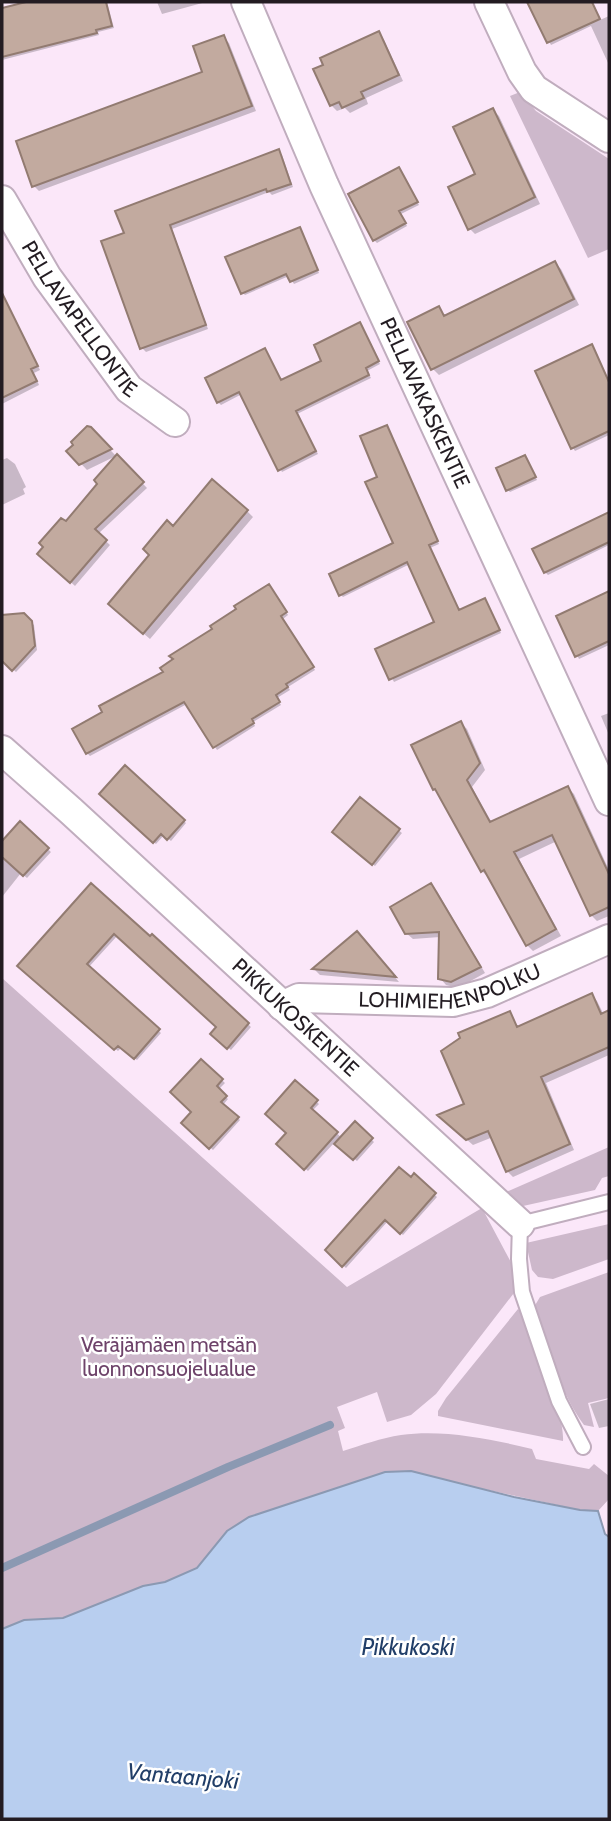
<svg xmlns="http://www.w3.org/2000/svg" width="611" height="1821" viewBox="0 0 611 1821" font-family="Cabin,sans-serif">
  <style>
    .green { fill: #cdb8cb }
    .water { fill: #b8ceef; stroke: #8b99b2; stroke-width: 2 }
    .shadow { fill: #0003 }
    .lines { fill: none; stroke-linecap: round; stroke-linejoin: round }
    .stream { stroke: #8b99b2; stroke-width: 8 }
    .building { fill: #c2aa9f; stroke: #927b71; stroke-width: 2 }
    .lane-casing { stroke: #c0adbe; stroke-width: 18 }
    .street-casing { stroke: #c0adbe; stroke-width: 32 }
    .lane { stroke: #fff; stroke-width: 14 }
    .street { stroke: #fff; stroke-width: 28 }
    .labels { text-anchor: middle; stroke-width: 5; stroke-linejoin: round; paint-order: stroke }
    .street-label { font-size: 21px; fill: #231c22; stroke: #fff }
    .park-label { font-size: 21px; fill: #6e436a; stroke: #fff }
    .water-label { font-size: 23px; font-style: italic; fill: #213e68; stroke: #fff }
  </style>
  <rect width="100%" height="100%" fill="#fbe7f9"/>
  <path class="green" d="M520,92L536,111L609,159V249L588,258L510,96Z
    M2,978L347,1287L482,1208L513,1266L517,1289L436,1394L411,1415L387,1422L377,1392L337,1407L345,1428L338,1431L343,1451C362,1445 381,1438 401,1435C443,1429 491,1439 532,1449L536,1459L589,1469L594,1464L609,1476V1499L598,1511L580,1510L470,1486L384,1472L227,1531L197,1568L165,1582L143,1586L63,1618L24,1620L2,1629Z
    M609,1147V1176L602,1178L595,1190L523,1206L506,1192Z
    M609,1224V1259L553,1279L538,1277L532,1270L526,1243Z
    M609,1272V1398L588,1403L594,1427L584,1425C560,1393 547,1344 534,1307L540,1297Z
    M518,1309L522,1312C533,1343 565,1412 563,1441L438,1416V1411L446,1398Z"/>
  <path class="water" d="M411,1471L514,1497L580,1510L598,1511L605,1534L609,1537V1819H2V1629L24,1620L63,1618L143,1586L165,1582L197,1568L227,1531L249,1517L385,1472Z"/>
  <path class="shadow" d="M33,2H107L114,28L98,32L99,35L2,60V10Z
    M157,2H206L162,14Z
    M529,2H592L600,20L609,16V65L591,26L551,45Z
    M378,34L384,40L403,81L366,98L368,104L350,113L345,108L337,111L331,105L316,70Z
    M223,37L229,43L256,111L39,191L34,186L205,73Z
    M493,110L499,116L540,204L475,234L469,228L478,175Z
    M278,151L282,155L293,187L272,195L269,192L172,229L208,329L146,352L142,348L126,234Z
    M399,169L419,205L401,214L407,226L377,243L374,240Z
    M302,232L319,273L294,284L289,276L245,295L243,293Z
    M555,263L561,269L579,305L439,375L433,369L439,308L446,317Z
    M2,310L4,314L9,312L13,315L40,370L34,373L39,385L2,404Z
    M360,324L380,364L367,371L371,378L297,414L318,454L282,472L242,394L221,405L218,402L265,350L282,381L324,362Z
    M594,349L609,382V435L575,451L573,448Z
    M387,427L439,544L430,548L460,612L487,603L501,633L394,682L377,650L436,623L410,564L343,597L341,595L395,544L379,478Z
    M90,429L116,456L87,470L69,451Z
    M525,457L537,480L510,492L508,490Z
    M7,458L15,464L26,487L23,489L25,494L2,505V460Z
    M120,460L147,488L98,534L110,545L75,586L40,554Z
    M247,511L253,517L150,639L116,610L174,528Z
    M609,514V545L548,575L545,572L534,549Z
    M271,588L288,615L283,619L315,670L288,687L290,690L277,698L281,705L253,722L255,726L217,750L187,704L90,756L87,753L165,673Z
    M609,593V645L579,659L559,617Z
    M23,615L34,625L37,650L16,672L2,659V617Z
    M609,713V735L601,716Z
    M461,723L467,729L485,770L472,787L492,823L568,788L574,794L609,870V916L597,921L591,915L557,841L519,859L561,936L533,951L527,945L488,877L482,871L439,793Z
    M126,768L186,823L171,841L164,835L156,844L102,794Z
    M360,799L402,833L375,866L334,832Z
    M21,824L51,852L27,878L21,873L2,897V844Z
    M431,885L437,891L485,973L458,988L446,985L440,978V937L413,939L406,933Z
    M91,886L150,939L152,936L251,1027L231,1050L212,1034L218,1027L118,935L88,968L161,1033L137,1060L122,1047L118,1051L20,966Z
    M357,934L363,939L399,982L320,975L315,970Z
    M591,995L597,1001L604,1015L609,1012V1055L546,1083L574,1150L513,1177L507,1171L493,1137L473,1145L445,1121L467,1105L509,1013L519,1028Z
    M201,1061L225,1083L218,1090L228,1099L223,1105L240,1120L213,1150L184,1123L194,1112Z
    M295,1082L319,1104L312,1111L342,1138L355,1124L374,1142L357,1161L335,1142L308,1171L278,1144L288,1133Z
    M414,1176L437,1197L403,1235L388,1221L346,1268L327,1250Z
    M609,1399V1426L599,1428L590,1404Z"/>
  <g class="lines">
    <path class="stream" d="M2,1568L228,1467L330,1425"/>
  </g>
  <path class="building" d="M26,2H106L112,26L96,30L97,33L2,57V8Z
    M527,2H592L600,19L547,43Z
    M379,31L399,75L361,92L364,98L342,108L339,102L330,106L313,69L323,65L320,58Z
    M224,35L252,106L32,187L16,141L202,72L193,46Z
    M493,108L535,197L468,230L448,187L475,174L453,127Z
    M279,149L291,184L267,192L266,189L170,225L206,325L140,349L101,241L124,233L115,211Z
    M399,167L418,202L399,211L406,223L373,241L348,194Z
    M300,227L318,270L290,282L286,274L241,294L225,257Z
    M555,261L574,299L431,370L407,322L439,306L444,316Z
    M2,293L38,366L31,369L37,381L2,398Z
    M360,322L379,361L366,368L369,375L296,411L316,451L278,471L239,392L217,403L205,378L265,348L281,380L321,361L314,345Z
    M592,344L609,382V431L571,449L535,371Z
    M387,425L438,541L429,545L459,610L485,598L500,630L389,680L375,649L434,622L407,562L339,596L329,574L393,543L365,482L377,477L360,436Z
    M87,426L91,427L112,449L79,465L66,451L73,445L71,442Z
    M117,454L144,482L95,529L107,540L70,583L37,554L43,547L39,543L61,518L66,521L97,484L94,480Z
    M525,455L536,477L506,491L496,468Z
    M212,479L248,510L143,634L108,604L149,555L143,549L167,520L173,526Z
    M609,512V542L544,573L532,549Z
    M269,584L287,612L281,616L314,667L286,684L288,687L276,695L280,702L252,719L254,723L213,748L184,702L86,754L72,729L102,712L99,706L163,672L160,668L173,659L169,656L212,629L210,626L236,609L234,606Z
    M609,591V641L575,657L556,616Z
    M24,613L32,621L35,646L12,671L2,661V615Z
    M461,721L480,763L467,780L490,822L568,786L609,874V907L590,916L552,835L514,852L556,929L526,946L484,870L481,872L435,789L433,790L411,745Z
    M125,765L185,820L167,840L161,834L153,843L99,794Z
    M360,797L400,829L372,865L332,832Z
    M20,821L49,848L23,876L2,857V841Z
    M91,883L150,936L152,934L249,1023L227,1049L210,1034L216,1027L114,934L87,964L160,1029L134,1059L118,1046L114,1050L17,966Z
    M431,883L481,967L451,982L438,979L439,932L405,934L390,907Z
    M357,931L396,977L312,969Z
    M592,993L601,1014L609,1010V1047L541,1077L570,1144L506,1172L488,1131L466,1140L437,1115L464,1104L441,1051L460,1038L458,1033L510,1011L517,1027Z
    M201,1059L223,1079L217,1086L227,1096L221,1102L239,1117L209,1149L181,1123L191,1112L170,1092Z
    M295,1080L318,1100L311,1108L338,1132L304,1170L276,1144L286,1133L265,1114Z
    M355,1121L373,1138L353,1160L334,1144Z
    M399,1167L411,1177L414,1173L436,1193L400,1234L385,1220L342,1267L325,1250Z"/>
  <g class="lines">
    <g class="lane-casing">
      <path id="lane" d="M583,1447L559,1401L522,1292L519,1259L520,1224L609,1202"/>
    </g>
    <g class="street-casing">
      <g id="street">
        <path id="s1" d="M246,2L324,185L609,801"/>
        <path d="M489,2L522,72L534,89L609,138"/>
        <path id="s2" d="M2,200L47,277L129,389L175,422"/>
        <path id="s3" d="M2,750L71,811L520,1224"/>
        <path id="s4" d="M282,1006L299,998L453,1002L487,993L609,939"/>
      </g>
    </g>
    <use href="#lane" class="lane"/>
    <use href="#street" class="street"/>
  </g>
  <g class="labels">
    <g class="street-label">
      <text dy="7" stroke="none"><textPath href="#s2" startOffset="142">PELLAVAPELLONTIE</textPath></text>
      <text dy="7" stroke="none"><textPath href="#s1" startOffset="439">PELLAVAKASKENTIE</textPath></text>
      <text dy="7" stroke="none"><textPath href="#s4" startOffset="172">LOHIMIEHENPOLKU</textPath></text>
      <text dy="7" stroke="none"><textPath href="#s3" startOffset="397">PIKKUKOSKENTIE</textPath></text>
    </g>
    <g class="park-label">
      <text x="169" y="1352">Veräjämäen metsän<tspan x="169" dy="24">luonnonsuojelualue</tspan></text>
    </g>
    <g class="water-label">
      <text x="408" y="1655">Pikkukoski</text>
      <text transform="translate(183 1776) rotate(5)" y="8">Vantaanjoki</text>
    </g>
  </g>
  <rect width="611" height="1821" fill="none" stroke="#231c22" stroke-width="7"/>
</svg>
